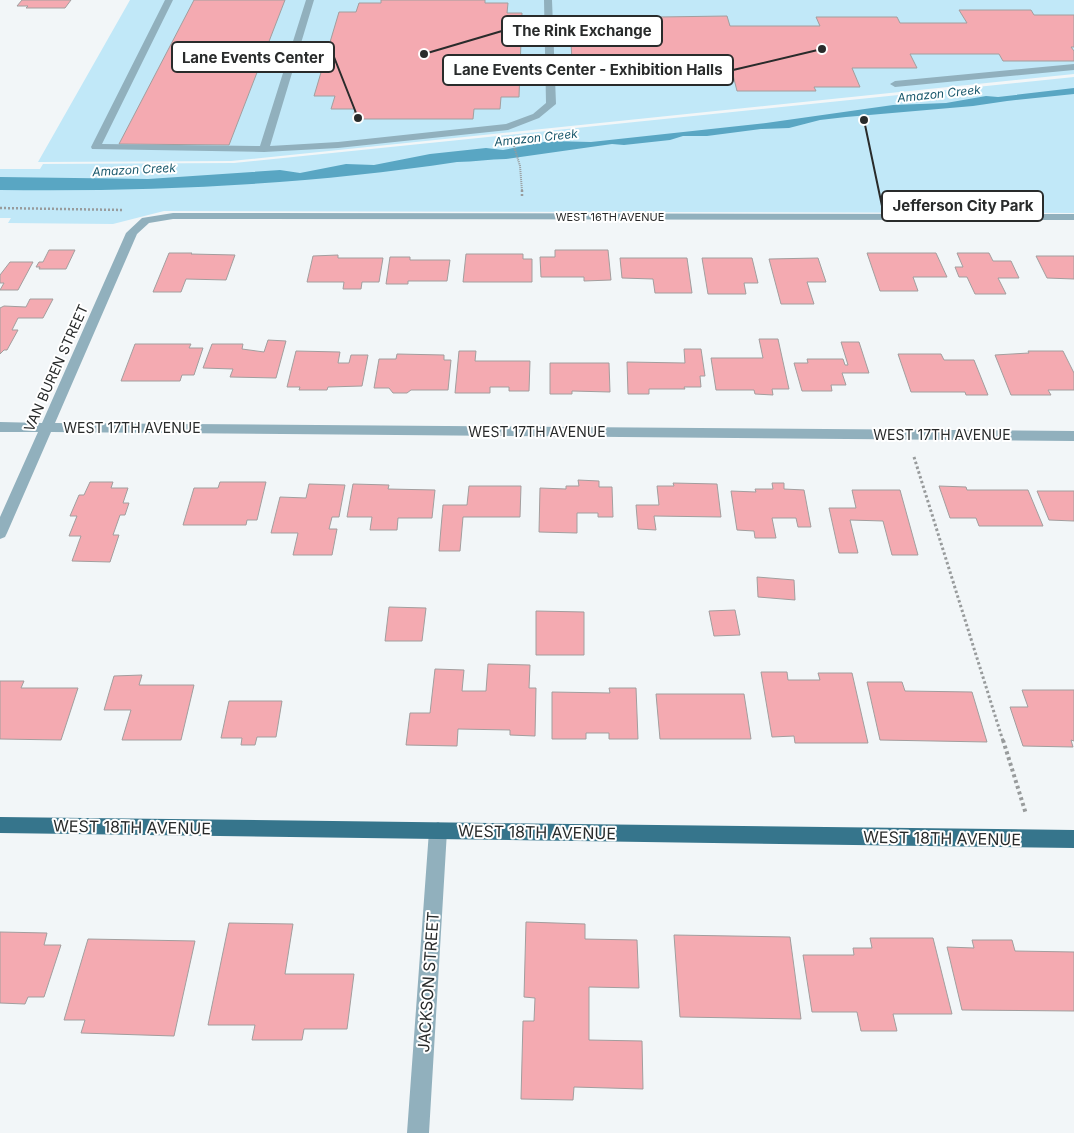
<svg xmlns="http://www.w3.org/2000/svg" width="1074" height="1133" viewBox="0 0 1074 1133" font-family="Inter,sans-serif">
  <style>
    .green { fill: #c1e8f8 }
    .water { fill: #59a6c3 }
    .building { fill: #f4aab1; stroke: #a29e9e }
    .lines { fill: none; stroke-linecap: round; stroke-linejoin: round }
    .path-far3 { stroke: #989b9c; stroke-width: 2; stroke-dasharray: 1 1; stroke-linecap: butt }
    .path-far2 { stroke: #989b9c; stroke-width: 2.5; stroke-dasharray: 2 2; stroke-linecap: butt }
    .path-far1 { stroke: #989b9c; stroke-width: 3; stroke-dasharray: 2.5 2.5; stroke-linecap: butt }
    .path { stroke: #989b9c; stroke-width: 4; stroke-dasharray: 3 3; stroke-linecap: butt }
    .minor { fill: #91b0bd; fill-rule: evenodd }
    .major { fill: #36758c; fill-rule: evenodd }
    .labels { text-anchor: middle; stroke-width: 4; stroke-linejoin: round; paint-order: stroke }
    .far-street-label { font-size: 11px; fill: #292b2b; stroke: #fff }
    .far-water-label { font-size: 12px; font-style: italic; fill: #18576b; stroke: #fff }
    .street-label { font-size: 14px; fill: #292b2b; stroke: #fff }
    .near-street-label { font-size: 16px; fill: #292b2b; stroke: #fff }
    .leader { fill: none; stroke: #292b2b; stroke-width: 2 }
    .callout-dot { fill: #292b2b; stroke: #fff; stroke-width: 2 }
    .callout { fill: #fff; stroke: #292b2b; stroke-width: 2 }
    .callout-label { font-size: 15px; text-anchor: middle; font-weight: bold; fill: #292b2b }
  </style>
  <rect width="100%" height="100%" fill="#f2f6f8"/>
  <path class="green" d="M130,0H1074V74L231,161L38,162Z
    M1074,77V213L164,211L113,224L8,223L11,218H0V169H40L43,164L234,163Z"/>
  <path class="water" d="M1074,88V94L1007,101L973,106L846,117L820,120L789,128L761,129L707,136H683L670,140L624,145L612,144L506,159C489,159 475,162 457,162C306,185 153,192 0,190V177L148,179L280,170L300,173L346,164L374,165L430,154L486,148L503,150L549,141L591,142L766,123L893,105L946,103L986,96L998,97Z"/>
  <path class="building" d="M22,0H71L65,8H26L28,6H17Z
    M194,0H285L229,145L119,144Z
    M381,0H485V3H508L507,13H522L519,97H501L500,109H474L473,119H353L355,109H331L335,96H314L339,12H356L359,3H381Z
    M959,10H1031L1034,15H1074V47H1071L1074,51V61H1003L999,54H910L917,68H852L860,87H814L816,91H737L733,75H670L671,82H605L603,60H572L570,27L661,26L659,17L727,16L730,26H820L816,17H897L900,23H967Z
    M49,250H75L66,269H39L40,267H36L39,262H43Z
    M555,250H608L611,280L584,281V277H541L540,257H555Z
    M169,253H192L191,254L235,255L226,280L186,279L181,292H153Z
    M867,253H936L947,277H913L918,291H880Z
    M957,253H989L993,261H1011L1019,278H998L1006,294H975L967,277H959L955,267H963Z
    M466,254H523V259H532V282H463Z
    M338,255V258H383L379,282H362L361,289H343L344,282H307L313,256Z
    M1036,256H1074V279L1047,278Z
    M390,257H410V260H450L447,281H408V284H386Z
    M620,258H687L692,293H655L653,279L622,278Z
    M702,258H752L758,283H744L746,294H708Z
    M818,258L826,282H807L814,304H781L769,259Z
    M10,262H33L18,290H0L4,283H0V275Z
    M30,299H53L43,318H18L12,330H18L7,350H4L0,354V308L4,306L26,307Z
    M759,339H778L789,389H772L773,395L755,394L754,390H716L711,358H763Z
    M268,340L286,341L276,378L230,377L233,369L203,368L212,344H243L242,349L264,352Z
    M841,342H859L869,373H842L846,385H831L832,391H802L794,363H808L807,359H843L845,365H848Z
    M135,344H191L189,348H203L194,375H182L180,381H121Z
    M684,349H701L705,376H700L701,387H684L685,389H649V394H628L627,362L685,363Z
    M296,351L340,352L338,363H349L351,355H368L362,386L328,387L327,390H299L300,387H287Z
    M459,351H476L475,361H530L529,391H509V387H490V393H455Z
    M1028,351H1063L1074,373V390H1048L1051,395H1011L995,355L1029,353Z
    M397,354L444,355V360H451L448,390H411L407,393H393L389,388H374L379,359H396Z
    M898,354H941L944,360H974L988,395H966L965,392H911Z
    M550,363H609L610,392L572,391V394H550Z
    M578,480L599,481V487H612L613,517H598V513H577V533L539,532L540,488L566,489V486H579Z
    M90,482H113L111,488H128L123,503H129L125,515H120L113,535H119L110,562L72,561L81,536H69L77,516H70L79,495H84Z
    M220,482H266L257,520H247L246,525H183L194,488H218Z
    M673,483L717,484L721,517L654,516L656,530L638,529L636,505H659L657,486H674Z
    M772,483H784V489L804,490L811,527H798L796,518H772L776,538H755L754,531L737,530L731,491L756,492L755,489H773Z
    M309,484L345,485L339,517H332L329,529H337L332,555H293L298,533H271L280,497L306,498Z
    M353,484L389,485L388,489L435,490L432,518H398L397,530H370L372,517H347Z
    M469,486H521L520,517H463L460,551H439L443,505H467Z
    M939,486L966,487L967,490H1028L1043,526H979L976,518H950Z
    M852,490H900L918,555H892L883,521L850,520L858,553H839L829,508H856Z
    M1037,491H1074V521L1049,520Z
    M757,577L794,580L795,600L758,597Z
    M389,607L426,608L422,641H385Z
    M735,610L740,635L714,636L709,611Z
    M536,611L584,612V655H536Z
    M488,664L530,665L529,688H536L535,736L510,735V730L458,729L457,746L406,745L410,713H430L435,669L464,670L462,691H486Z
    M761,672H787L788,680H820L818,673H852L868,743H795L794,736L772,737Z
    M142,675L139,685H194L181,740H122L131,710H104L114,676Z
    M0,681H24L21,688H78L61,740L0,739Z
    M867,682H902L905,691L972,692L987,742L880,740Z
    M609,688H636L638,739H609V733H586V739H552V692L610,693Z
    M1022,690H1074V741L1071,740L1073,747L1023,746L1010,707H1028Z
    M656,694H744L751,739H660Z
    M229,701H282L276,737H257L255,745H241L242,738H221Z
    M526,922L585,924V939L637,940L639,988L589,987V1040L642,1041L643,1089L574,1087L573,1100L521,1099L523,1021H534L535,998L524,997Z
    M229,923L293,924L285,974H354L347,1029H304L302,1040H252L255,1025H208Z
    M0,932L47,933L44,945H61L44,997H28L25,1004L0,1003Z
    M674,935L790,937L801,1019L680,1017Z
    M870,938H933L952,1014H893L897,1031H861L857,1012H812L803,955H854L853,948H872Z
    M88,939L195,941L174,1036L81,1033L85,1020H64Z
    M972,940H1012L1015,951L1074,952V1011L962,1010L947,947L974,948Z"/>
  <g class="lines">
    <path class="path-far3" d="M514,146L520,166L522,191"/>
    <path class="path-far2" d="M522,190V197
      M0,208L124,210"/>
    <path class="path-far1" d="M914,457L1003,741"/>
    <path class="path" d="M1003,740L1026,814"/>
    <path class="minor" d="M165,0H173L102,144L260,146L306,0H314L270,146L338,142L506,124L533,114L546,103L544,0H552L556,104L539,118L508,130L338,148L264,152L92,149L91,147Z
      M1074,64V70L895,87L890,84L895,81Z
      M173,213L1074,214V220L173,219L149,223L137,234L55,423L1074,431V441L51,432L7,533L5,537L0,539V517L38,432H0V422L42,423L126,233L142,218Z
      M438,822L444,825L447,831L429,1133H407L429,831L432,825Z"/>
    <path class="major" d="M0,817L1074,830V848L0,833Z"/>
  </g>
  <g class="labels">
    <g class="far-street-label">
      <text x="610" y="221">WEST 16TH AVENUE</text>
    </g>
    <g class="far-water-label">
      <text transform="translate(939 94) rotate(-6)" y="4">Amazon Creek</text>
      <text transform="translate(536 138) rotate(-6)" y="4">Amazon Creek</text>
      <text transform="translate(134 170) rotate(-3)" y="4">Amazon Creek</text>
    </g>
    <g class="street-label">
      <text transform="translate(56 368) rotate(-66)" y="5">VAN BUREN STREET</text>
      <text x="132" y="433">WEST 17TH AVENUE</text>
      <text x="537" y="437">WEST 17TH AVENUE</text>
      <text x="942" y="440">WEST 17TH AVENUE</text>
    </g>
    <g class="near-street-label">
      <text transform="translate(132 827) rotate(1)" y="6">WEST 18TH AVENUE</text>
      <text transform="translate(537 832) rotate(1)" y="6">WEST 18TH AVENUE</text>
      <text transform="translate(942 838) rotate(1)" y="6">WEST 18TH AVENUE</text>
      <text transform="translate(428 982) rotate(-86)" y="6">JACKSON STREET</text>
    </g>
  </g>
  <path class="leader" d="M424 54L502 31M358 118L334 57M822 49L733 70M864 120L882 206"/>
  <g class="callout-dot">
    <circle cx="424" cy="54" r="5"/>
    <circle cx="358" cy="118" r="5"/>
    <circle cx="822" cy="49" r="5"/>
    <circle cx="864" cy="120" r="5"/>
  </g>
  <g class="callout">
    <rect x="502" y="16" width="160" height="30" rx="5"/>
    <rect x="172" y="42" width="162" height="30" rx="5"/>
    <rect x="443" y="55" width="290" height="30" rx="5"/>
    <rect x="882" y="191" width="161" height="30" rx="5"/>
  </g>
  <g class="callout-label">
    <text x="582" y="36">The Rink Exchange</text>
    <text x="253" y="63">Lane Events Center</text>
    <text x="588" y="75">Lane Events Center - Exhibition Halls</text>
    <text x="963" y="211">Jefferson City Park</text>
  </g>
</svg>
